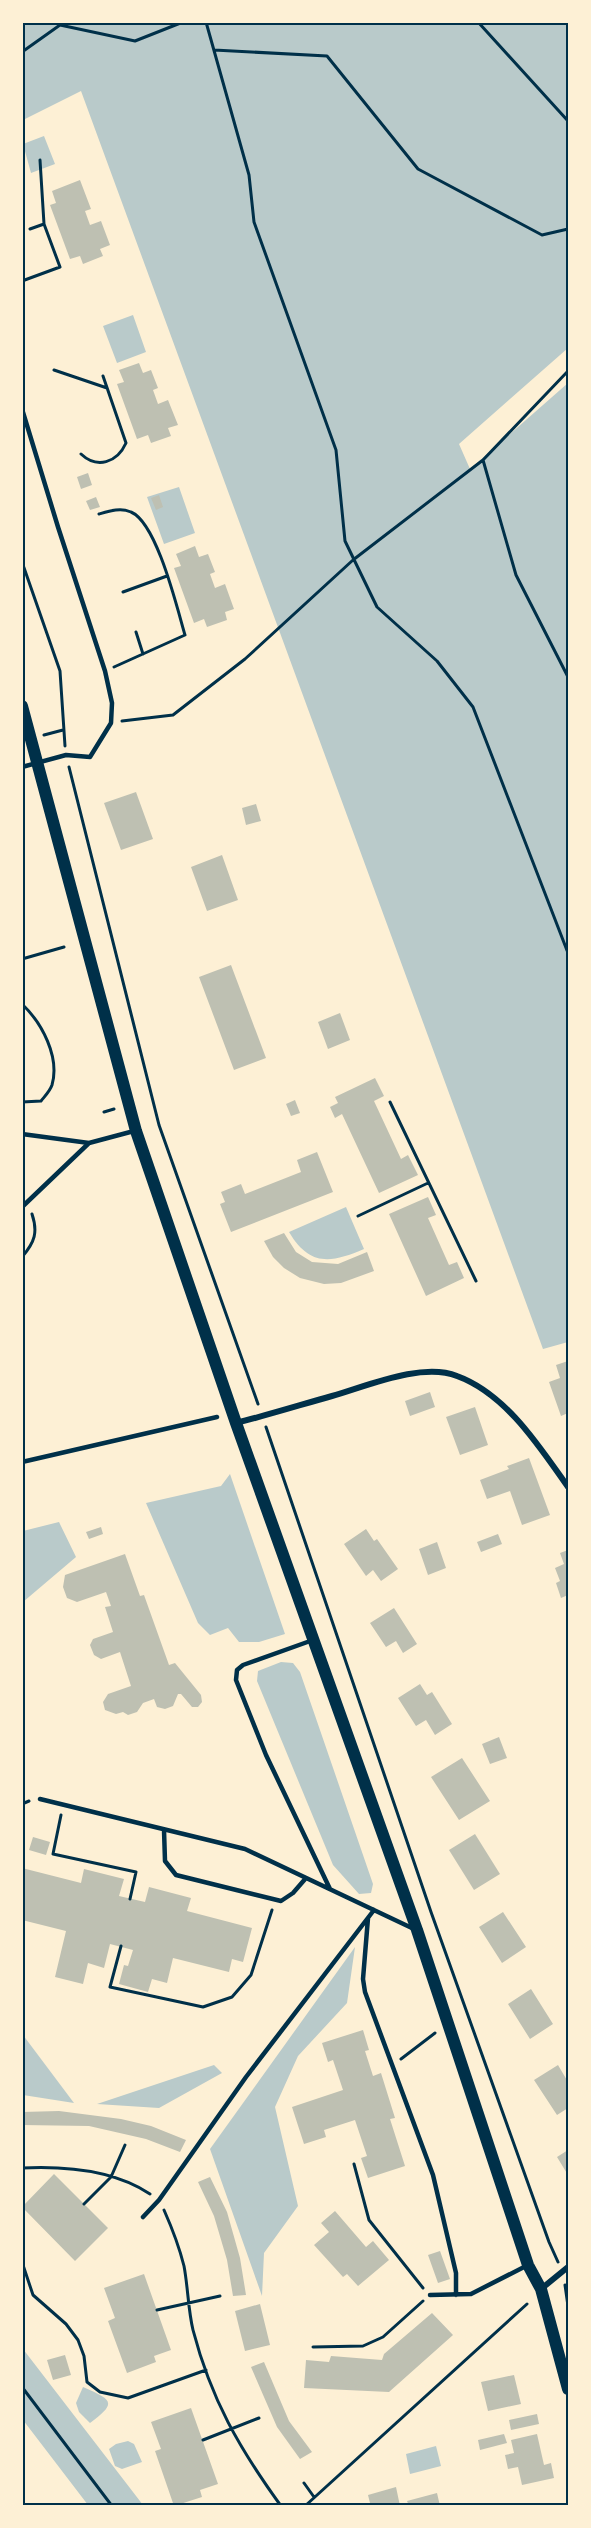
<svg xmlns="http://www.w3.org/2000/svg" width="591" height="2528" viewBox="0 0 591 2528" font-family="Jost,sans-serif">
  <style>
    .green { fill: #b9caca }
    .building { fill: #bec0b2 }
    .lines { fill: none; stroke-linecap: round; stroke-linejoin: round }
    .path { stroke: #003049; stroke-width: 3 }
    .service { stroke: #003049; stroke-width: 4.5 }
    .minor { stroke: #003049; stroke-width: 6 }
    .secondary { stroke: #003049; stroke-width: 12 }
    .neatline { fill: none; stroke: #003049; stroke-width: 2 }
  </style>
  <rect width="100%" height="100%" fill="#fdf0d5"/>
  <path class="green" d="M23,23H568V348L459,444L470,469L568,383V1342L543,1349L81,91L23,120Z
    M44,136L55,164L31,173L23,144Z
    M133,315L146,352L117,363L103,326Z
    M179,487L195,533L164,544L147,497Z
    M346,1207L364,1249C331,1263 310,1267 289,1232Z
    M230,1474L285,1634L259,1642H239L228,1628L210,1635L198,1623L146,1503L221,1486Z
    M59,1522L76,1557L23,1602V1531Z
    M281,1662L293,1663L300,1672L373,1884L371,1893L359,1894L333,1865L257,1681L258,1671Z
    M355,1947L347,2003L298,2056L275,2107L298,2206L264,2253L262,2296L210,2149Z
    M23,2035L74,2103L23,2095Z
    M214,2065L222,2073L159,2108L97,2104Z
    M23,2349L143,2505H88L23,2420Z
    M83,2387C112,2400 118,2402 90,2423L79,2412L76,2403Z
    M128,2441L134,2444L142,2462L122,2469L115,2466L109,2449L116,2444Z
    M436,2446L441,2466L410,2474L406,2454Z"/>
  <path class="building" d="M80,180L91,209L85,211L90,225L101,221L110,245L100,249L103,256L83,264L80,256L70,259L50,205L56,203L52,191Z
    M139,363L143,373L151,370L158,388L153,390L158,404L168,400L178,425L168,428L171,436L151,443L148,435L137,439L117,384L124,382L119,370Z
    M88,473L92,485L81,489L77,477Z
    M159,495L163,507L156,510L151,498Z
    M96,497L100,507L90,510L86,501Z
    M195,546L199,557L208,554L215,572L210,574L215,588L225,584L234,609L225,612L227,620L207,627L204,619L194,623L174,568L181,566L176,554Z
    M136,792L153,839L121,850L104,803Z
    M256,804L261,821L246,825L242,808Z
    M222,855L238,900L207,911L191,867Z
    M231,965L266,1058L234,1070L199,977Z
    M340,1013L350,1040L328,1049L318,1022Z
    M375,1078L384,1096L374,1101L401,1159L408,1155L418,1175L379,1193L342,1114L335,1118L330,1107L338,1103L335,1097Z
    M295,1100L300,1113L291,1116L286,1104Z
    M317,1152L333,1192L231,1232L220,1204L225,1202L221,1192L241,1184L245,1194L301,1172L297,1160Z
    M428,1197L436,1215L428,1218L449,1265L457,1262L464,1278L426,1296L389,1214Z
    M284,1233L296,1252L312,1262L338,1264L367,1252L374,1271L341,1283L324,1284L300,1278L284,1268L273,1257L264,1241Z
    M568,1361V1413L561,1416L549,1382L560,1378L556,1365Z
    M430,1392L435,1407L410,1416L405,1401Z
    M475,1407L488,1445L460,1455L446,1417Z
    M529,1458L550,1515L522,1525L510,1491L487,1499L480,1480L509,1469L507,1466Z
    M101,1527L103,1534L89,1539L86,1532Z
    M366,1529L374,1541L377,1539L398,1569L381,1581L373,1570L366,1576L344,1544Z
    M498,1534L502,1544L481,1552L477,1542Z
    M437,1542L446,1568L428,1575L419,1549Z
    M568,1550V1595L561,1598L556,1583L560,1581L555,1568L564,1564L560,1553Z
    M125,1554L140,1596L144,1595L169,1665L175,1663L201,1695L202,1702L198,1707H192L181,1694H178L173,1706L165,1709L157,1707L154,1699L143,1703L137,1712L128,1715L123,1712L116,1714L105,1710L103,1702L108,1694L131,1686L120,1652L101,1659L94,1655L90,1645L93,1639L113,1632L105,1607L111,1606L106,1592L77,1602L67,1598L63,1587L65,1575Z
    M394,1608L417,1644L403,1653L396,1641L386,1647L370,1623Z
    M420,1684L427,1695L432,1692L452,1724L435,1735L426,1720L416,1726L398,1698Z
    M499,1737L507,1758L490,1764L482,1744Z
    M462,1758L490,1801L459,1820L431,1777Z
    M475,1834L500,1874L474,1890L449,1850Z
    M33,1837L50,1842L46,1855L29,1850Z
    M22,1868L81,1883L84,1869L124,1879L119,1896L145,1902L149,1887L191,1898L187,1911L252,1928L243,1962L232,1959L229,1972L173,1958L167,1983L152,1979L148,1992L119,1984L124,1965L128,1966L133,1950L110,1944L104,1968L88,1963L83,1984L55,1977L66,1931L22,1920Z
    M503,1912L526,1947L502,1963L479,1927Z
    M531,1989L553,2024L530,2039L508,2004Z
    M363,2030L369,2050L365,2051L373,2076L381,2073L395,2118L390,2119L405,2166L368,2178L361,2158L367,2156L355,2120L324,2130L326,2137L304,2144L292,2107L343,2090L333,2060L328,2062L322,2043Z
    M558,2065L568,2082V2108L557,2115L534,2080Z
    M59,2111L121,2119L151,2126L186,2140L180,2152L146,2139L89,2126L22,2125V2112Z
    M568,2150V2175L557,2157Z
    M54,2174L108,2228L75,2261L22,2207Z
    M210,2177L227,2212L240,2258L246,2295L233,2296L227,2260L214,2216L198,2182Z
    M335,2211L366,2247L373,2241L389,2260L358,2286L347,2274L343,2277L314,2245L329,2232L321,2223Z
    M440,2251L450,2279L438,2283L428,2255Z
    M144,2274L171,2350L154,2356L156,2362L127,2373L108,2321L115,2318L104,2288Z
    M260,2304L270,2345L245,2351L235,2311Z
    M432,2313L453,2335L389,2392L304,2388L306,2360L329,2362L331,2356L382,2360L384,2354Z
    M65,2355L71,2375L53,2380L47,2360Z
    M264,2362L289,2421L312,2452L300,2459L277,2427L251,2367Z
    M514,2375L521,2404L488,2411L481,2382Z
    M191,2408L218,2484L200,2490L202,2497L174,2506L155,2451L161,2449L151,2422Z
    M537,2414L539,2424L511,2430L509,2420Z
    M504,2434L507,2443L480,2450L478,2440Z
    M537,2434L544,2465L551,2463L554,2478L522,2485L518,2467L508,2469L505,2455L514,2453L511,2440Z
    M396,2487L400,2506H364L370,2503L368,2495Z
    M437,2493L440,2506H409L407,2501Z"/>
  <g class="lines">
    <path class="path" d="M206,22L249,175L254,222L336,450L345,541L377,607L437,661L473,707L568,953
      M478,22L568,121
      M214,50L327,56L418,169L542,235L568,229
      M22,52L60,25L135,41L183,22
      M30,229L44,224L40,160
      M22,281L60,267L44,224
      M54,370L107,388
      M81,454C97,469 117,463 126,443L103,376
      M483,460L516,575L568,677
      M99,514C109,511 121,507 131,512C157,523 177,608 185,635L114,667
      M22,562L60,671L65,746
      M123,592L167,576
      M136,632L143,654
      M122,721L173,715L245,659L353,560L483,460L568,371
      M44,735L63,730
      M69,767L159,1125L258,1404
      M22,959L64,947
      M22,1004C42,1023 60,1057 52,1085C50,1091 45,1096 41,1101L22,1102
      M390,1102L476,1281
      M104,1112L114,1109
      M358,1216L428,1183
      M22,1257C35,1242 38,1232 32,1214
      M266,1427L431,1912L549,2242L558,2262
      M22,1804L29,1801
      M61,1815L53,1854L136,1872L130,1899
      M121,1946L110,1987L203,2007L232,1997L251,1975L272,1910
      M401,2059L435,2033
      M354,2164L369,2220L423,2288
      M22,2168C64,2166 114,2170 150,2194
      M84,2204L111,2177L125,2145
      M164,2210C172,2228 179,2246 184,2266C188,2287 188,2309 193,2330C211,2399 239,2448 281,2506
      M22,2262L33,2295L66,2324L78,2340L84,2356L87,2382L100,2392L128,2398L206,2370
      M565,2285L568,2306
      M157,2310L220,2296
      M313,2347L363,2346L383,2337L423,2301
      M22,2387L112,2506
      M203,2440L259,2418
      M304,2483L314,2497
      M305,2506L527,2304"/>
    <path class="service" d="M22,409L58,527L105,671L112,703L111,723L90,757L66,755L22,767
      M22,1134L89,1143
      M22,1207L89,1143L134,1131
      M22,1462L217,1417
      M313,1640L243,1665L237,1670L236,1680L266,1755L330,1889
      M40,1799L245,1849L414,1929
      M164,1830L165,1861L176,1875L281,1901L293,1893L306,1878
      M368,1918L363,1979L365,1992L433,2175L456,2273V2295
      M143,2217L159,2200L246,2077L374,1910
      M430,2295L471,2294L526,2266"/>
    <path class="minor" d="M236,1423C268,1415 300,1405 332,1396C367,1386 422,1362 457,1376C506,1394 539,1446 568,1487
      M541,2289L568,2267"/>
    <path class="secondary" d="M22,706L136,1131L236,1423L417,1930L528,2265L541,2289L568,2389"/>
  </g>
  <rect width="591" height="2528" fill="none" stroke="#fdf0d5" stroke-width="48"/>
  <rect x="24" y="24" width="543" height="2480" class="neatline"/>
</svg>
